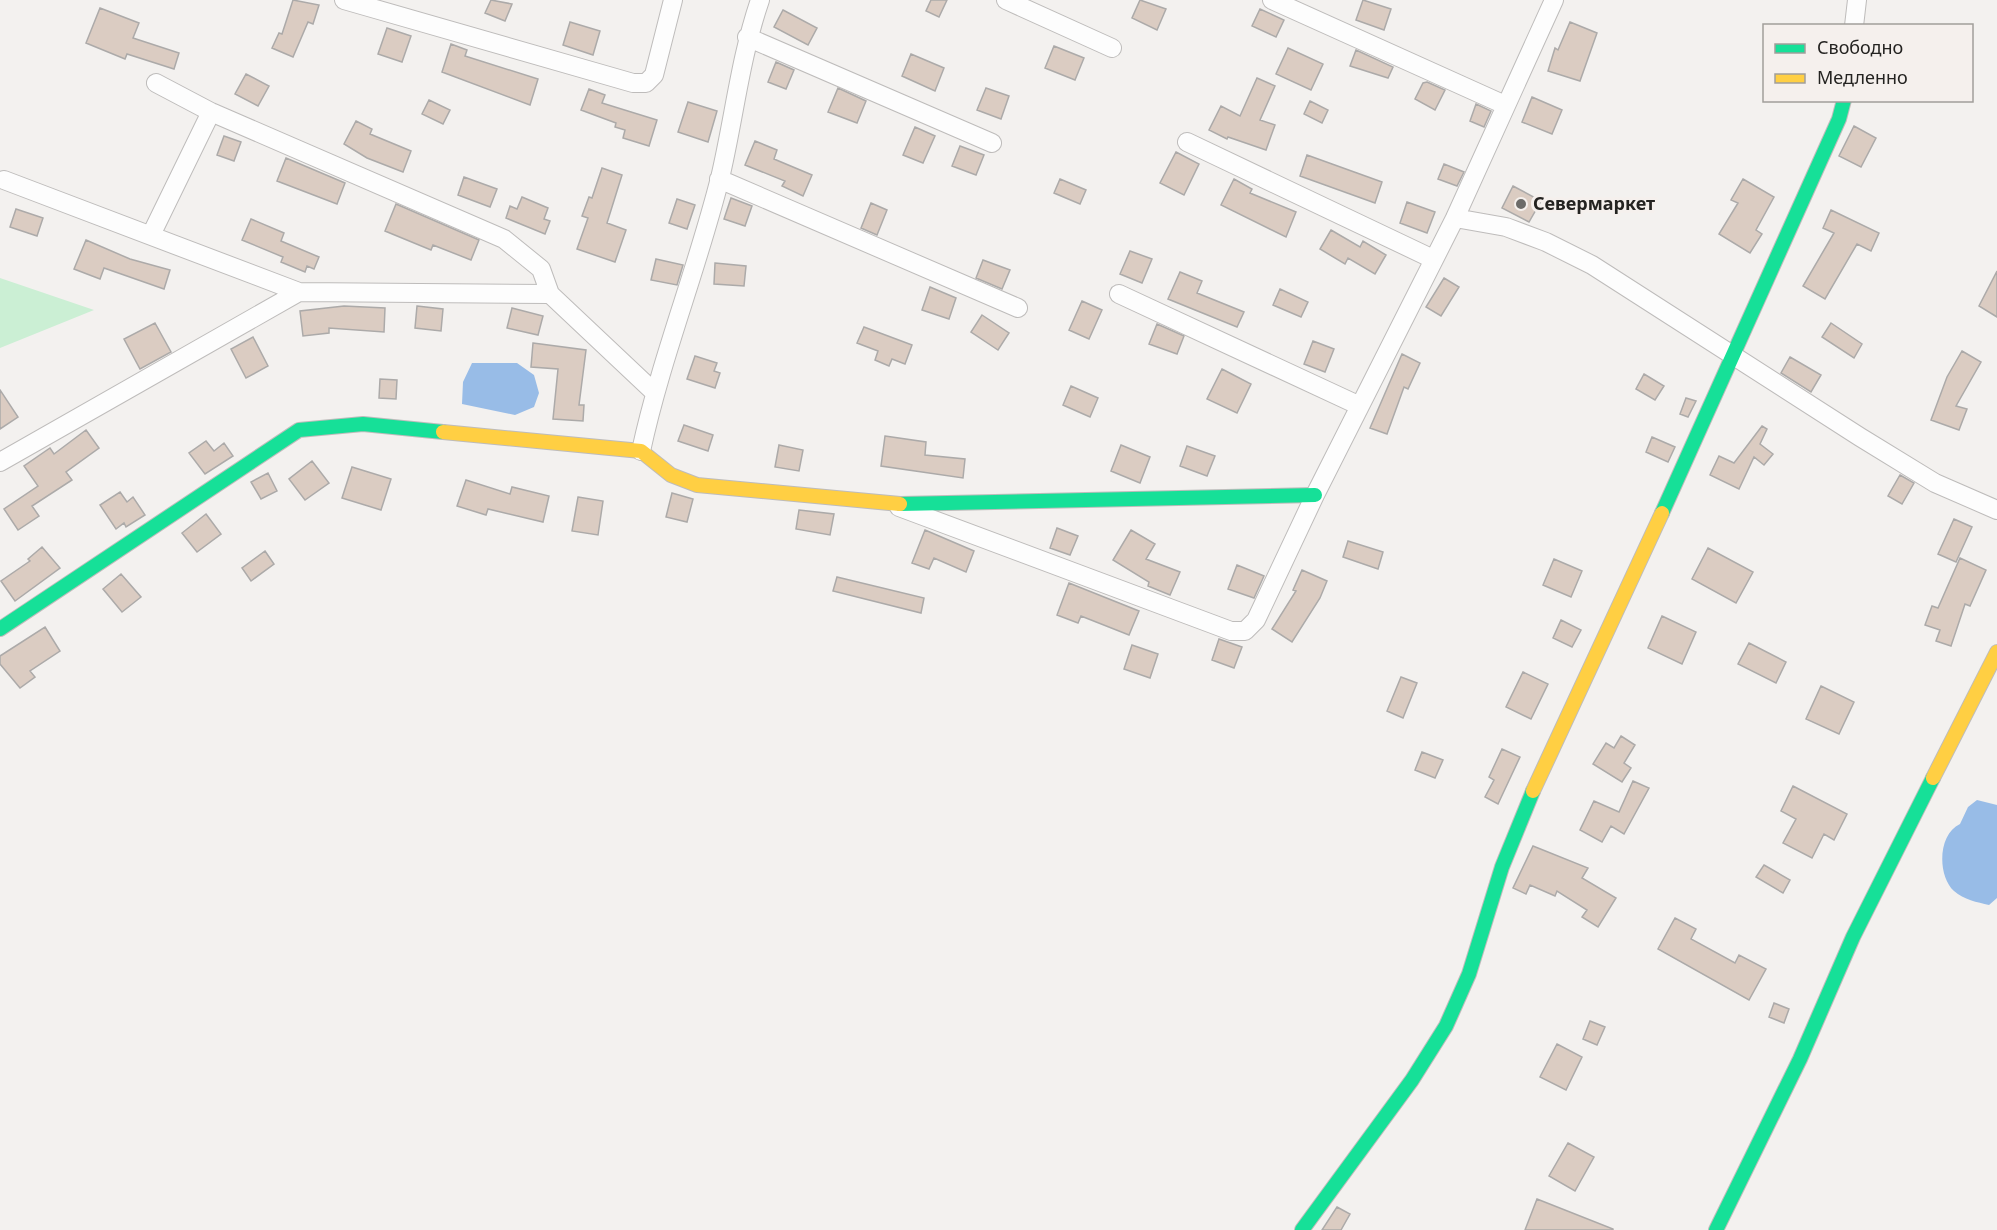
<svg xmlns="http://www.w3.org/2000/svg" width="1997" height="1230" viewBox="0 0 1997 1230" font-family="'Noto Sans',sans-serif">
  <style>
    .green { fill: #cbefd4 }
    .water { fill: #98bce7 }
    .building { fill: #dbccc2; stroke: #acaaa9; stroke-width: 1.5 }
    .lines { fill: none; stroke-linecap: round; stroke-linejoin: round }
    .street-casing { stroke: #bebcbb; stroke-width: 20 }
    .fast-casing { stroke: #bebcbb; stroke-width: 16 }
    .slow-casing { stroke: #bebcbb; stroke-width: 16 }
    .street { stroke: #fdfdfd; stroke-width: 18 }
    .fast { stroke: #16e098; stroke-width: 14 }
    .slow { stroke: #ffcf43; stroke-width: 14 }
    .poi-dot { fill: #6c6b69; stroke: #f5f0ed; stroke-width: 2 }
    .labels { text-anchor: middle; stroke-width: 6; stroke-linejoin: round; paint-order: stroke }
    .poi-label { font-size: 18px; font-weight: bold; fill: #242321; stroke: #f5f0ed; text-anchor: start }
  </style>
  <rect width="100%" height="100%" fill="#f3f1ef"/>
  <path class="green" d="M0,278L94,310L0,348Z"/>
  <path class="water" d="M472,363H517L534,375L539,393L534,407L515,415L462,404L463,382Z
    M1977,800L1997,805V898L1989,905C1977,902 1964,900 1954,891C1937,875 1938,834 1960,824L1968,807Z"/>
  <path class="building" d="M293,0L319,5L313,24L308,22L293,57L272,48L279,33L282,34Z
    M491,0L512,4L505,21L485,13Z
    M931,0H947L939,17L926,11Z
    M1140,0L1166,9L1157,30L1132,18Z
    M1363,0L1391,9L1384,30L1356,20Z
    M100,8L139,23L133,38L179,53L174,69L127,54L125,59L86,43Z
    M1260,9L1284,20L1276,37L1252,26Z
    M783,10L817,28L808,45L774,27Z
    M570,22L600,31L593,55L563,45Z
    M1570,22L1597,33L1580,81L1548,71L1555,48L1558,50Z
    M387,28L411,36L402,62L378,54Z
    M451,44L467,50L465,56L538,79L530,105L442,72Z
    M1054,46L1084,58L1075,80L1045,68Z
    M1288,48L1323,64L1311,90L1276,74Z
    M1356,50L1393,67L1388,78L1350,66Z
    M911,54L944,68L935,91L902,76Z
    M776,62L794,70L786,89L768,82Z
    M246,74L269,86L258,106L235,94Z
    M1257,78L1275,86L1260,120L1275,125L1266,150L1228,137L1227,139L1209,130L1221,106L1240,116Z
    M1427,82L1445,90L1435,110L1415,99L1423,83Z
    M838,88L866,101L857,123L828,112Z
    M986,88L1009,96L1001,119L977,110Z
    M589,89L605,95L602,103L657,120L649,146L623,138L625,130L615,127L616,123L581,110Z
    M1532,97L1562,110L1552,134L1522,122Z
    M429,100L450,110L443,124L422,114Z
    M1310,101L1328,110L1322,123L1304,114Z
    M688,102L717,111L708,142L678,132Z
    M1476,104L1491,111L1484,127L1470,121Z
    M356,121L372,129L370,134L411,151L403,172L367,158L344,144Z
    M1854,126L1876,138L1861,167L1839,156Z
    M915,127L935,136L923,163L903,155Z
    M224,136L241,142L234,161L217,155Z
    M755,141L777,150L774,159L812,175L803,196L782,186L785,181L745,165Z
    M960,146L984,155L976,175L952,166Z
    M1176,152L1199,164L1184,195L1160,183Z
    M1307,155L1382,182L1375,203L1300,176Z
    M286,158L345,183L337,204L277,181Z
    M1444,164L1464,172L1457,186L1438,179Z
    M602,168L622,175L607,223L626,230L615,262L577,249L588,218L582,216L589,197L592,198Z
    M464,177L497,189L490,207L458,195Z
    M1060,179L1086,190L1080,204L1054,193Z
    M1234,179L1252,189L1250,193L1296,212L1286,237L1221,205Z
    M1743,179L1774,197L1756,230L1762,234L1750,253L1719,234L1738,203L1731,200Z
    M1513,186L1541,201L1529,222L1502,208Z
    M522,197L548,208L544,219L550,221L545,234L506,218L510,206L517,209Z
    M731,198L752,206L745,226L724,219Z
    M677,199L695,205L687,229L669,223Z
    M1407,202L1435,212L1427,233L1400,223Z
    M871,203L887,210L877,235L861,228Z
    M396,204L479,240L471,260L433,245L431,250L385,231Z
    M16,209L43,218L37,236L10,227Z
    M1831,210L1879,233L1871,251L1857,244L1825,299L1803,286L1834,233L1823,228Z
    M251,219L284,233L281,241L319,257L314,269L307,266L305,272L281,262L283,257L242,240Z
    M1331,230L1360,247L1363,241L1386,255L1375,274L1348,258L1345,264L1320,249Z
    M86,240L130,259L170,270L164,289L104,268L100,279L74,269Z
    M1130,251L1152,259L1142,283L1120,274Z
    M656,259L683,265L677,285L651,280Z
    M983,260L1010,270L1002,289L976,278Z
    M715,263L746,266L744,286L714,284Z
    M1997,271V317L1979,306Z
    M1180,272L1202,281L1197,293L1244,312L1237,327L1168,299Z
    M1444,278L1459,287L1441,316L1426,307Z
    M930,287L956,298L949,319L922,310Z
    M1280,289L1308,302L1301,317L1273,305Z
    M1082,301L1102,310L1089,339L1069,330Z
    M344,306L385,308L384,332L329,328V333L303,336L300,311Z
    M417,306L443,309L441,331L415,328Z
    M512,308L543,316L538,335L507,328Z
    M982,315L1009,333L998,350L971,332Z
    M155,323L171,352L140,369L124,339Z
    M1831,323L1862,344L1854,358L1822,337Z
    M1157,324L1184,336L1177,354L1149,344Z
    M864,327L912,345L905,364L892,359L889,366L875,360L878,351L857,343Z
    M253,337L268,366L246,378L231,349Z
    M1313,341L1334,349L1325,372L1304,364Z
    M533,343L586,350L579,405H584L583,421L553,419L558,369L531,367Z
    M1962,351L1981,362L1956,406L1967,409L1959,430L1931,420L1947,377Z
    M1402,354L1420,363L1408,389L1404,387L1387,434L1370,428Z
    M695,356L717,363L714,371L720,373L715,388L687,379Z
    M1790,357L1821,375L1811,392L1781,373Z
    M1222,369L1251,384L1237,413L1207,399Z
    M1644,374L1664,386L1655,400L1636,389Z
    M380,379L397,380L396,399L379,398Z
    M1071,386L1098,398L1090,417L1063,405Z
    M0,390L18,417L0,429Z
    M1686,398L1696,401L1688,417L1680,414Z
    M684,425L713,435L708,451L678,441Z
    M1762,426L1767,429L1760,444L1773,454L1764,465L1754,457L1739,489L1710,475L1719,456L1734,463Z
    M86,430L99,448L66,472L72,480L32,506L39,516L18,530L4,509L38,486L24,466L50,448L54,454Z
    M885,436L926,442L925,455L965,459L963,478L881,466Z
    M1652,437L1675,447L1668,462L1646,452Z
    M206,441L214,451L224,443L233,456L205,474L189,453Z
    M779,445L803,450L799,471L775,467Z
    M1121,445L1150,457L1140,483L1111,471Z
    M1187,446L1215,456L1207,476L1180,466Z
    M312,461L329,483L305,500L289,479Z
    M352,467L391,479L381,510L342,498Z
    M268,473L277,491L261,499L251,482Z
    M1900,475L1914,483L1902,504L1888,496Z
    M466,480L510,494L512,487L549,496L543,522L488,509L486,515L457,506Z
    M120,492L127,502L133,497L145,515L126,527L124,523L116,529L100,505Z
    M672,493L693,499L687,522L666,517Z
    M578,497L603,501L598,535L572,531Z
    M799,510L834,514L830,535L796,529Z
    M206,514L221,534L197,552L182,533Z
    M1954,519L1972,527L1956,562L1938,554Z
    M1057,528L1078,536L1070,555L1050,548Z
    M925,530L974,551L966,572L934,558L929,569L912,563Z
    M1131,530L1155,544L1146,559L1180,572L1170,595L1148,586L1149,582L1113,560Z
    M1348,541L1383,552L1378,569L1343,557Z
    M42,547L60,568L15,601L1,581L30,561L28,559Z
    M1708,548L1753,572L1736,603L1692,579Z
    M265,551L274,564L251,581L242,568Z
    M1960,558L1986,570L1970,606L1965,604L1951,646L1936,641L1940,630L1925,625L1932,606L1938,608Z
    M1554,559L1582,571L1571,597L1543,585Z
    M1237,565L1264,576L1254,598L1228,589Z
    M1302,570L1327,581L1320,598L1292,642L1272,629L1296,591L1293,590Z
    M121,574L141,597L122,612L103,589Z
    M837,577L924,598L921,613L833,591Z
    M1069,583L1139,611L1129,635L1081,616L1078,623L1057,615Z
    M1662,616L1696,632L1682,664L1648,648Z
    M1561,620L1581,630L1572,647L1553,638Z
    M45,627L60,651L30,671L35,677L20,688L0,664V656Z
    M1219,639L1242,647L1234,668L1212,660Z
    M1749,643L1786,662L1776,683L1738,664Z
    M1132,645L1158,654L1150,678L1124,669Z
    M1523,672L1548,684L1531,719L1506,707Z
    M1401,677L1417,683L1403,718L1387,711Z
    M1821,686L1854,702L1839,734L1806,719Z
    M1621,736L1635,745L1624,763L1631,768L1622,782L1593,764L1606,743L1614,748Z
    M1502,749L1520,757L1498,804L1485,797L1494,780L1489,777Z
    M1422,752L1443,760L1435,778L1415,770Z
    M1633,781L1649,788L1624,834L1611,826L1602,842L1580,830L1594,801L1619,812Z
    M1793,786L1847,814L1834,840L1824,834L1812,858L1783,843L1796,819L1781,811Z
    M1533,846L1588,868L1582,878L1616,898L1598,927L1582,917L1587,910L1557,891L1555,896L1530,885L1526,894L1513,888Z
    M1764,865L1790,880L1783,893L1756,877Z
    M1675,918L1696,929L1691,939L1735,963L1739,955L1766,969L1749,1000L1658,949Z
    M1774,1003L1789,1009L1784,1023L1769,1017Z
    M1590,1021L1605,1027L1597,1045L1583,1039Z
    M1557,1044L1582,1057L1566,1090L1540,1077Z
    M1568,1143L1594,1157L1575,1191L1549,1176Z
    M1537,1199L1613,1229V1230H1525Z
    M1337,1207L1350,1214L1341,1230H1322Z"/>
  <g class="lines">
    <g class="street-casing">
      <path id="street" d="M344,0L633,83H646L654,75L673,0
        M1006,0L1112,48
        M1272,0L1505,105
        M1854,26L1857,0
        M747,37L992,143
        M156,83L211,112L504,239L541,269L550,294L654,392
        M1187,142L1433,259
        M719,179L1018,308
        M4,180L299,292L550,294
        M1455,218L1506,227L1546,242L1592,265L1860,437L1935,483L1997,510
        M151,235L211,112
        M1119,294L1360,406
        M641,451C661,358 697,270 720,178C734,119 740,58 760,0
        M0,462L299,292
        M899,507L1231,631H1245L1256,620L1315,495L1455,218L1554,0"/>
    </g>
    <g class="fast-casing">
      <path id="fast" d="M900,504L1315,495
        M1662,513L1839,119L1844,100
        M0,629L299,430L363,424L443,432
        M1302,1230L1412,1080L1446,1026L1469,974L1502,867L1533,791
        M1716,1230L1800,1059L1853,937L1933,778"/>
    </g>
    <g class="slow-casing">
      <path id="slow" d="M443,432L641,451L671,475L697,485L900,504
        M1933,778L1997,652
        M1533,791L1662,513"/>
    </g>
    <use href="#street" class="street"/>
    <use href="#fast" class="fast"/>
    <use href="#slow" class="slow"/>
  </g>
  <circle class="poi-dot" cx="1521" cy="204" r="6"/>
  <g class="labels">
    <g class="poi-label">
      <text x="1533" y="210">Севермаркет</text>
    </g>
  </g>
  <rect x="1763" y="24" width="210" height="78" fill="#f5f0ed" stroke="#a19e9b" stroke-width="1.5"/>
  <rect x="1775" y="44" width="30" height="9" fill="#16e098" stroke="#a19e9b" stroke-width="1.5"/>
  <text x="1817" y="54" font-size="18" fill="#242321">Свободно</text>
  <rect x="1775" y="74" width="30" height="9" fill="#ffcf43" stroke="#a19e9b" stroke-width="1.5"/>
  <text x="1817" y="84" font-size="18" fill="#242321">Медленно</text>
</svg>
